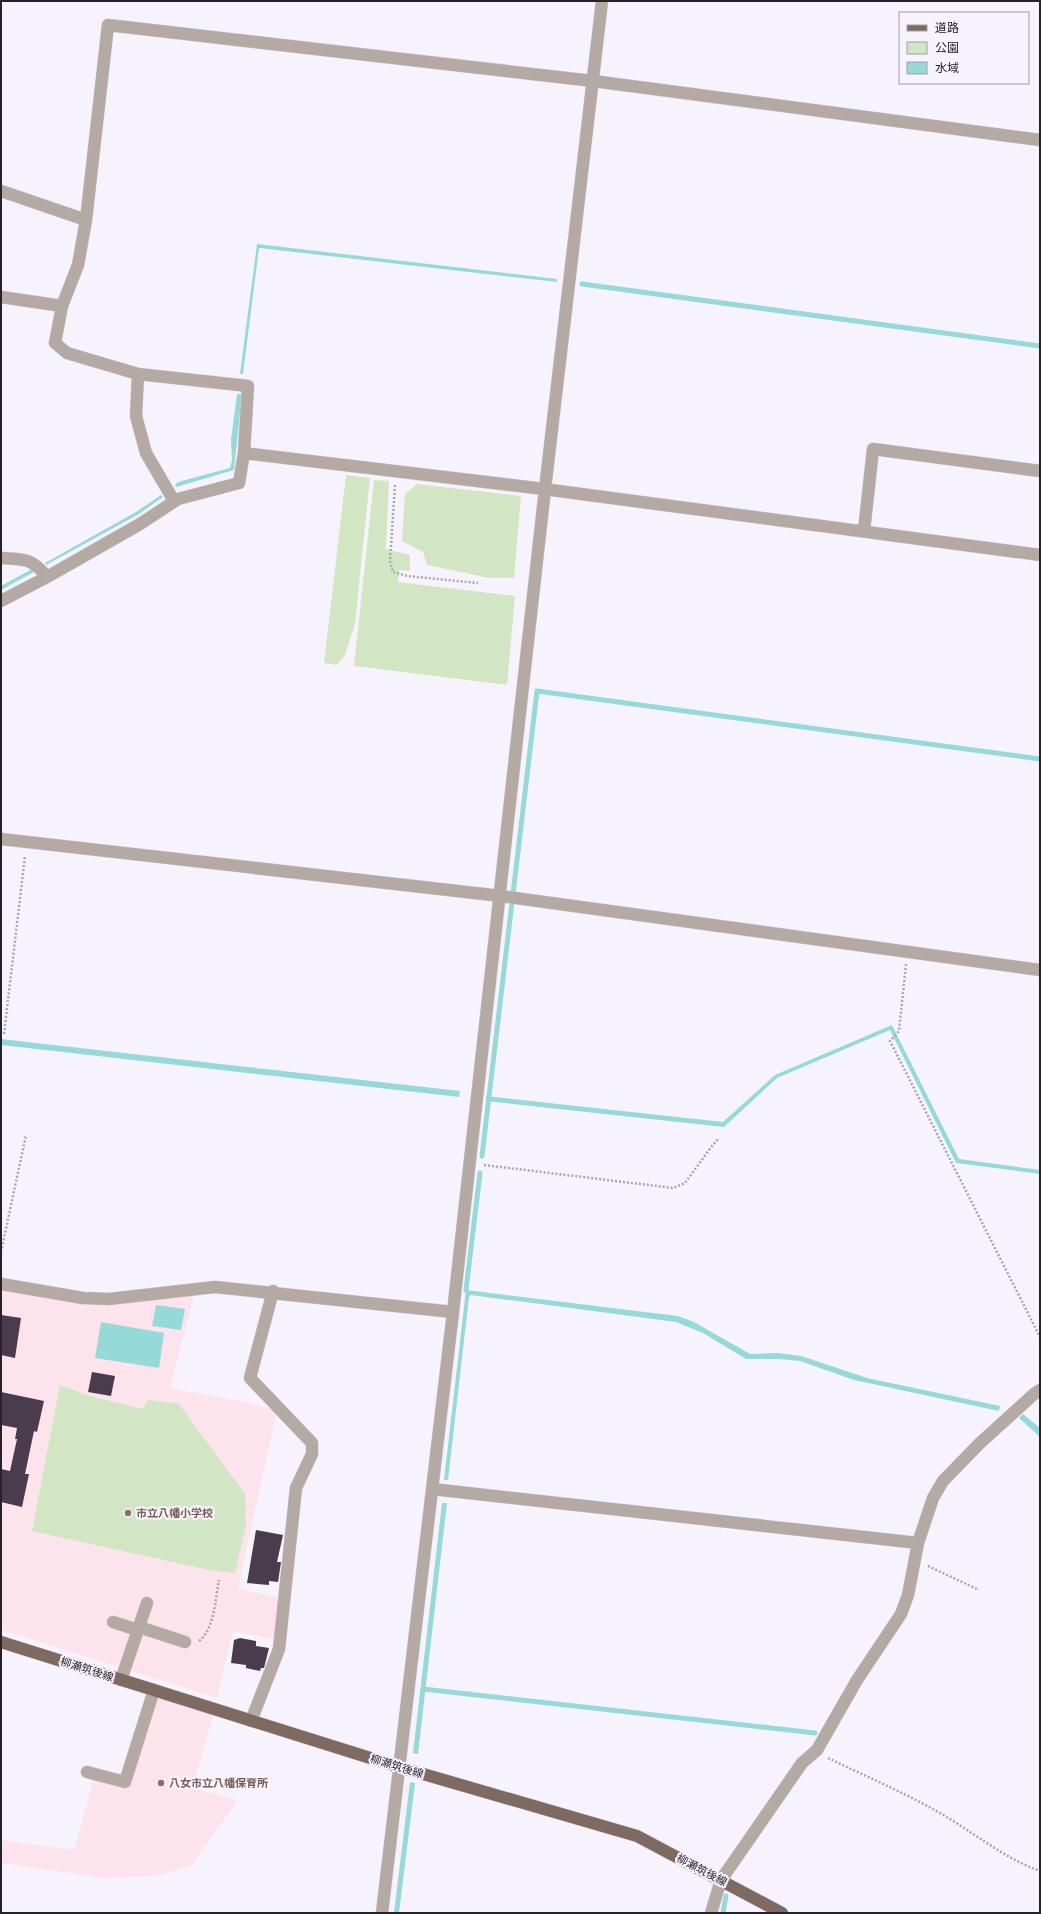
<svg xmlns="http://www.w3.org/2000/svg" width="1041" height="1914" viewBox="0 0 1041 1914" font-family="'Public Sans','Noto Sans JP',sans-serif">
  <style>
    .education { fill: #fde3ec }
    .green { fill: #d3e6c4 }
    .water { fill: #96d9d9 }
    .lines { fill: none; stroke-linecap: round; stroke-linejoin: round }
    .stream { stroke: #96d9d9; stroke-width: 5 }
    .building { fill: #4a3c4d }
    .minor-casing { stroke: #d1cdd7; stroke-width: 13 }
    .major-casing { stroke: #d1cdd7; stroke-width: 13 }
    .path { stroke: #aaa6b0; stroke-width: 2.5; stroke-dasharray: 2 2; stroke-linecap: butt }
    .minor { stroke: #b5a9a4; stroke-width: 12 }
    .major { stroke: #7f6a62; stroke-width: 12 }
    .education-dot { fill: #8d6e63; stroke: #f7f3fd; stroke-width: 1.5 }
    .labels { text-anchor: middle; stroke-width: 4; stroke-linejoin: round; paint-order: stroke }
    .education-label { font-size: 11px; font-weight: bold; fill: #785e54; stroke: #f7f3fd; text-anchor: start }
    .street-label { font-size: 11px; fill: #26222b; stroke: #f7f3fd }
  </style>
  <rect width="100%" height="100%" fill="#f7f3fd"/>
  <path class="education" d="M1,1291L75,1303L105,1305L194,1295L170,1388L240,1401L277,1410L238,1588L280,1598L277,1630L274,1640L233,1631L217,1698L1,1630Z
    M158,1695L214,1714L192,1788L238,1800L192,1865L157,1876L104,1878L1,1863L3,1846H1V1840L74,1850L94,1778L128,1789Z"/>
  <path class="green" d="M346,475L370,478L355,624L345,655L337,665L324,663Z
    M374,480L389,481L386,549L410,555V571L399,570L398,582L515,596L507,685L354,666Z
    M417,484L521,496L514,578H489L427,565L423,552L402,541L405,494Z
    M60,1385L90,1396L142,1409L148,1400L179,1404L245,1494L246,1526L235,1573L209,1570L32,1531Z"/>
  <path class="water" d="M257,244L557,279V282L259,248L243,374H240Z
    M237,394H242L234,470L176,487L175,485L178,482L230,468L232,460L231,440Z
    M161,495L163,497L139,514L46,565L45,563L136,512Z
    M32,569L34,572L1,590V586Z
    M892,1025L959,1159L1040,1170V1174L956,1163L890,1030L777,1078L724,1127L486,1101V1096L723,1122L775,1075Z
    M1,1039L460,1091L459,1097L1,1045Z
    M466,1290L678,1316L694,1322L750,1354L778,1353L801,1356L867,1378L1000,1406L999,1411L854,1380L800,1361L779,1359H746L703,1333L676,1322L471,1295L469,1297L448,1480H444Z
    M156,1305L185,1309L181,1330L152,1326Z
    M101,1322L164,1333L159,1368L95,1358Z
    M1023,1414L1040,1428V1437L1019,1418Z
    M442,1503H447L418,1754L413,1753Z
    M410,1782L415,1783L399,1913H394Z"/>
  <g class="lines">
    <path class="stream" d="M582,284L1040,346
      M482,1156L537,691L1040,759
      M468,1293L466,1290L480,1173
      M423,1689L815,1733
      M723,1913L726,1896"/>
  </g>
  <path class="building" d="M1,1315L21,1318L15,1358L1,1355Z
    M92,1372L115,1376L111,1396L88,1392Z
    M1,1392L44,1401L37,1432L34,1431L25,1474H29L22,1507L1,1502V1469L10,1471L17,1439H15L17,1428L1,1425Z
    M256,1530L283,1535L277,1562H281L278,1582L269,1581V1585L247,1583Z
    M240,1638L256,1641V1646L269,1648L264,1668H261L260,1671L246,1668V1665L231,1663L234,1640Z"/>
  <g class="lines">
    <g class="minor-casing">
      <path id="minor" d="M1,191L86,220
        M1,297L62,306
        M138,374L136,416L146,453L174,501
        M244,453L536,488L1040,555
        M864,531L873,449L1040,471
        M1,558C24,559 32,558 47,577
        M1,601L47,577L140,524L178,499L239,483L244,453L248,386L138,374L67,353L55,343L62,306L78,265L86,220L108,25L593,81L1040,140
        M1,839L501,896L1040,970
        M1,1284L83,1298L109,1299L215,1287L453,1312
        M432,1489L918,1543L933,1498L943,1481L979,1444L1034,1394L1040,1390
        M113,1622L138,1630
        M139,1627L185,1642
        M121,1680L147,1603
        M251,1721L279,1649L296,1488L312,1454V1443L250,1378L273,1291
        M87,1772L125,1782L154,1690
        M382,1913L453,1312L545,489L602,1
        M711,1913L721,1880L802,1763L817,1750L857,1680L901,1614L908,1595L918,1543"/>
    </g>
    <g class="major-casing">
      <path id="major" d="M1,1642L399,1767L637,1836L782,1913"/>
    </g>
    <path class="path" d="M395,485L390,561L393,572L407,576L478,583
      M906,964L899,1031L890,1041L1040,1337
      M4,1034L25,856
      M484,1165L673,1188L685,1183L712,1146L719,1138
      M1,1252L26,1135
      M928,1566L979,1590
      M199,1641C215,1628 215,1599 219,1580
      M828,1758C867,1777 908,1794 945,1816C977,1835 1006,1859 1040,1871"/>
    <use href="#minor" class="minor"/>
    <use href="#major" class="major"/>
  </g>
  <g class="education-dot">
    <circle cx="128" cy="1513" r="4"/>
    <circle cx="161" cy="1783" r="4"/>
  </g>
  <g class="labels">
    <g class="education-label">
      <text x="136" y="1517">市立八幡小学校</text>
      <text x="169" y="1787">八女市立八幡保育所</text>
    </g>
    <g class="street-label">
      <text transform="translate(87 1669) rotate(18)" y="4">柳瀬筑後線</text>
      <text transform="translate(397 1766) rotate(17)" y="4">柳瀬筑後線</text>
      <text transform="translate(702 1870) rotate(28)" y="4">柳瀬筑後線</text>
    </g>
  </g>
  <rect width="1041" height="1914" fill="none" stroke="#26222b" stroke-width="4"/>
  <rect x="899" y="12" width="130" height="72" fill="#f7f3fd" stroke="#a39fa9"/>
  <rect x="907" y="25" width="20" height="6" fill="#7f6a62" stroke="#a39fa9"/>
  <text x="935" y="32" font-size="12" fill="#26222b">道路</text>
  <rect x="907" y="42" width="20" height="12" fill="#d3e6c4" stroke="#a39fa9"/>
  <text x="935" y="52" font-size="12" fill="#26222b">公園</text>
  <rect x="907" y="62" width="20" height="12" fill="#96d9d9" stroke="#a39fa9"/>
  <text x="935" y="72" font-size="12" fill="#26222b">水域</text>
</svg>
